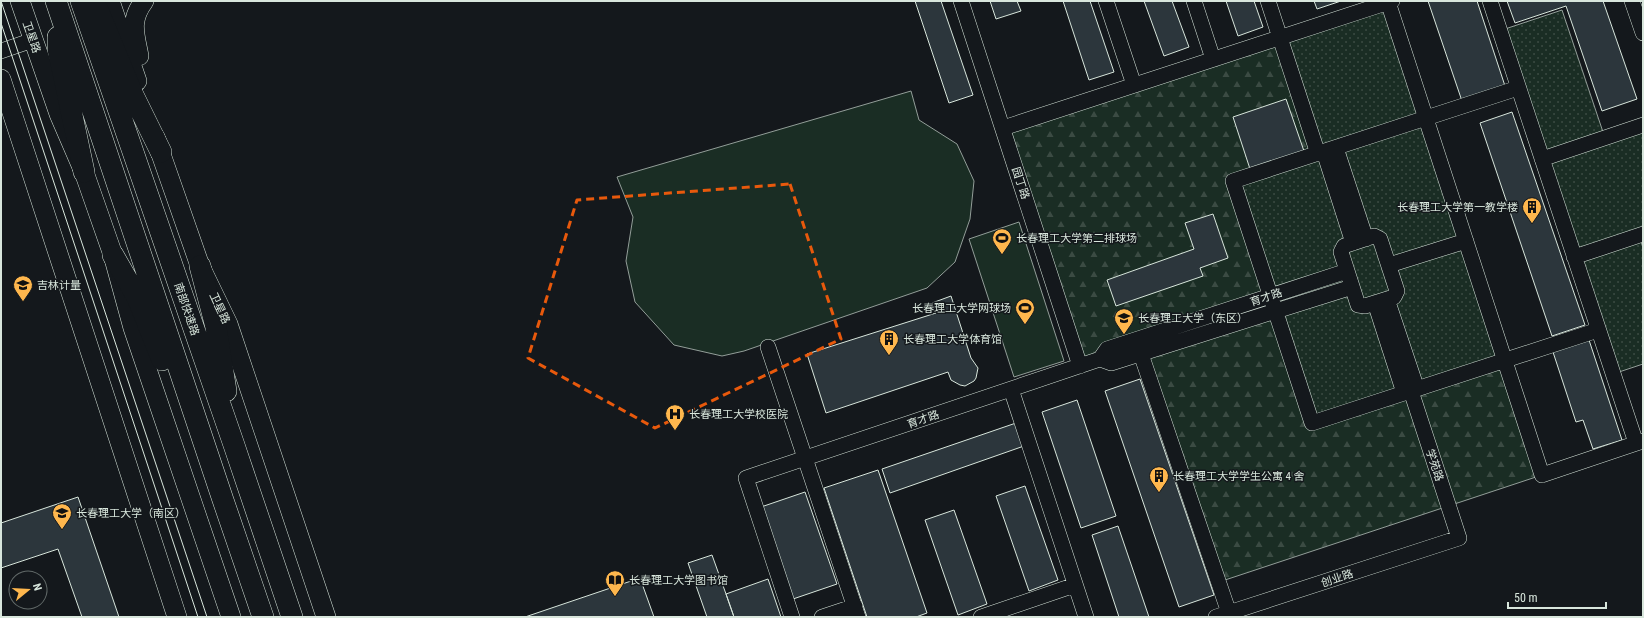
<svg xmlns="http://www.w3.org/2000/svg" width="1644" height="618" viewBox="0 0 1644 618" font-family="'Roboto Condensed','Noto Sans SC',sans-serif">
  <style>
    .grass { fill: url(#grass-dots); stroke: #939e99 }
    .forest { fill: url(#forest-firs); stroke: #939e99 }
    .park { fill: #1a2d24; stroke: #939e99 }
    .building { fill: #2c363c; stroke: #d8e6dc }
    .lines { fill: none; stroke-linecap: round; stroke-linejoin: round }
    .minor-casing { stroke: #d8e6dc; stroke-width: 16 }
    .major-casing { stroke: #d8e6dc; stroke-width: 20 }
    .highway-casing { stroke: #d8e6dc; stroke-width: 22 }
    .minor { stroke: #14181c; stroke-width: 15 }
    .major { stroke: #14181c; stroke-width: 19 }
    .highway { stroke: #14181c; stroke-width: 21 }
    .tram { stroke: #d8e6dc; stroke-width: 1 }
    .marked { fill: none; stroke: #e8590c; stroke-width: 3; stroke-dasharray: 8 5; stroke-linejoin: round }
    .labels { text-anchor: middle; stroke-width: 3; stroke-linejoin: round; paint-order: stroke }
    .street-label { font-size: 11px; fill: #d8e6dc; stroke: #14181c }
    .poi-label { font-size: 11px; fill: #d8e6dc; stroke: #14181c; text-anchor: start }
  </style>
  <defs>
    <pattern id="grass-dots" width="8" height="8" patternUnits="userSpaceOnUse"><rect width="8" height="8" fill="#1a2d24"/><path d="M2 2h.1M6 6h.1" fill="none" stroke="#3b4b43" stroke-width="1.8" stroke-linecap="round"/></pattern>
    <pattern id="forest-firs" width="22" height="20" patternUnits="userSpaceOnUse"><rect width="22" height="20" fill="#1a2d24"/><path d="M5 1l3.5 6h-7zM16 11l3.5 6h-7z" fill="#3b4b43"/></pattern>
  </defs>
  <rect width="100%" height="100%" fill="#14181c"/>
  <path class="grass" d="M1388,2L1505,360L1312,423L1233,181L1280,38Z
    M1562,10L1605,138L1643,125V233L1639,235L1643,248V364L1613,374L1499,31Z"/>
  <path class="forest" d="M1280,38L1318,154L1233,181L1312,423L1505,360L1542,475L1219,582L1141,354L1080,366L1003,128Z"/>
  <path class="park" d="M911,91L919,120L957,144L974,181L970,219L955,262L927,288L744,351L722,356L674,345L635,302L626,261L633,217L617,177Z
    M1019,222L1064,361L1014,377L969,239Z"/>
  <path class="building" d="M915,1H941L973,95L949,103Z
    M990,1H1017L1021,11L996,19Z
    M1063,1H1090L1114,72L1089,80Z
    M1144,1H1172L1189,47L1164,56Z
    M1226,1H1254L1263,27L1238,36Z
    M1314,1H1341L1317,9Z
    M1428,1H1477L1506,89L1463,104Z
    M1507,1H1603L1637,99L1602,111L1566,6L1515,23Z
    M1286,99L1305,154L1251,172L1233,117Z
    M1512,112L1585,325L1552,336L1480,123Z
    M1213,214L1228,258L1200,268L1203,276L1116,306L1107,280L1194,249L1185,223Z
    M951,296L971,358L978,368L976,378L974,381L965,386L960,385L951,380L948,372L826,413L807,354L936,313L932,303Z
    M1588,337L1622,440L1593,449L1583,420L1576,422L1552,349Z
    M1140,379L1214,595L1179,607L1105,391Z
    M1077,400L1116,516L1081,528L1042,412Z
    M1016,423L1024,446L890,493L882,469Z
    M878,470L927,613L916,617H867L824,488Z
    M1025,486L1058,580L1029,591L996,496Z
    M805,492L837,584L793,599L761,507Z
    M78,497L119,617H82L58,549L1,568V523Z
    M954,510L987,604L958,615L925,520Z
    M1118,526L1149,617H1119L1092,535Z
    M712,555L726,594L734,617H707L688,563Z
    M640,578L654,617H525Z
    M768,579L781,617H734L726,594Z"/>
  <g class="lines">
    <g class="minor-casing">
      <path id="minor" d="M961,1L1080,366
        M1106,1L1134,85
        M1194,1L1213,59
        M1268,1L1318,154
        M1490,1L1636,443
        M1632,1L1643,33
        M1388,2L1542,475L1643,441
        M1,51L33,40
        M1518,88L1233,181L1312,423L1598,330
        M1003,128L1392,1
        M1336,148L1366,239
        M1324,152L1353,243
        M1542,159L1643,125
        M1374,236L1380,239L1397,291L1394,297L1365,306L1358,305L1341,252L1344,246Z
        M1574,257L1643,234
        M1389,265L1466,241
        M1347,271L1107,349L1100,359L1111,363L1352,287
        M1387,299L1417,389
        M1375,303L1404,393
        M768,347L858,617
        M1141,354L1229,613
        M1011,389L1086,617
        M792,617L746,478L1100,359
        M822,617L855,606
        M981,617L1075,585
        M1216,617L1459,538L1411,391"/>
    </g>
    <g class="major-casing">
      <path id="major" d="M20,1L59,114L84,172L113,255L133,328L231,617
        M110,1L137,81
        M139,56C135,34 129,21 144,1
        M1,79L177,617
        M155,137L200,266L228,324L326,617"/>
    </g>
    <g class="highway-casing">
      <path id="highway" d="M56,1L223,500L263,617
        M81,1L234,445L292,617
        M98,10L133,95L161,152
        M58,37V49L84,172
        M113,255L137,297L162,360
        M200,266L216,327L226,391"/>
    </g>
    <use href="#minor" class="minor"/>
    <use href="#major" class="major"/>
    <use href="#highway" class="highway"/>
    <path class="tram" d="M1,1L207,617
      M1,23L198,617"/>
  </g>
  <path class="marked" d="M790,184L841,339L655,428L528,358L577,200Z"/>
  <defs>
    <g id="building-pin" transform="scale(1)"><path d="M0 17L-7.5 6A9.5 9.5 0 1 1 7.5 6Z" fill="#ffb74d" stroke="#14181c"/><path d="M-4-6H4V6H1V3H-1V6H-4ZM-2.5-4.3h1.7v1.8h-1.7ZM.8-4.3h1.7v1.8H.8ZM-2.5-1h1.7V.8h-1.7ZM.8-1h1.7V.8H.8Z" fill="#111"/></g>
    <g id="stadium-pin" transform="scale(1)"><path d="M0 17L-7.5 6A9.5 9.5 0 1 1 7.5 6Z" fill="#ffb74d" stroke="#14181c"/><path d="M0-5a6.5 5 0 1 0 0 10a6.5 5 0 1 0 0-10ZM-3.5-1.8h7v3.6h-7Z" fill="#111"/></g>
    <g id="university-pin" transform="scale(1)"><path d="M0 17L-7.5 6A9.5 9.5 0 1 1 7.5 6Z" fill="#ffb74d" stroke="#14181c"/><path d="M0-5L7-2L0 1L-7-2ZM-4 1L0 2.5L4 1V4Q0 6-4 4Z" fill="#111"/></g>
    <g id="hospital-pin" transform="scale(1)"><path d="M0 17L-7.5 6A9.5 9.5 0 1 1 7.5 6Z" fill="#ffb74d" stroke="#14181c"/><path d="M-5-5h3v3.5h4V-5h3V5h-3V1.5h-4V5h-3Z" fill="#111"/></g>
    <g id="library-pin" transform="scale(1)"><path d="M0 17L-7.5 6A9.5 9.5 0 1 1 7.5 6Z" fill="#ffb74d" stroke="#14181c"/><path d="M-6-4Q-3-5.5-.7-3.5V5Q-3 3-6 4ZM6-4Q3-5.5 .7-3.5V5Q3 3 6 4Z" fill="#111"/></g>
  </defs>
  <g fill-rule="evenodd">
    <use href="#building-pin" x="1532" y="207"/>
    <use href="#stadium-pin" x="1002" y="238"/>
    <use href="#university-pin" x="23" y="285"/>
    <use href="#stadium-pin" x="1025" y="308"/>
    <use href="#university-pin" x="1124" y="318"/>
    <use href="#building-pin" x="889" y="339"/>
    <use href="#hospital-pin" x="675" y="414"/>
    <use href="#building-pin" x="1159" y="476"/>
    <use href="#university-pin" x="62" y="513"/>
    <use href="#library-pin" x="615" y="580"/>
  </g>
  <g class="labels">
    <g class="street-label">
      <text transform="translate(32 37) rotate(71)" y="4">卫星路</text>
      <text transform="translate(1021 183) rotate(72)" y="4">园丁路</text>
      <text transform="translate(1266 297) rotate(-18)" y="4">育才路</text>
      <text transform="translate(220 308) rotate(65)" y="4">卫星路</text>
      <text transform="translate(187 309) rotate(71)" y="4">南部快速路</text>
      <text transform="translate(923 419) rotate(-19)" y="4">育才路</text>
      <text transform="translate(1435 465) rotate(72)" y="4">学苑路</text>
      <text transform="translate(1337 578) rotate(-18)" y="4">创业路</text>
    </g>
    <g class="poi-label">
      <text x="1518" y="211" text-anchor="end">长春理工大学第一教学楼</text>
      <text x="1016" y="242">长春理工大学第二排球场</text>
      <text x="37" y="289">吉林计量</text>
      <text x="1011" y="312" text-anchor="end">长春理工大学网球场</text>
      <text x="1138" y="322">长春理工大学（东区）</text>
      <text x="903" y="343">长春理工大学体育馆</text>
      <text x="689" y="418">长春理工大学校医院</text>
      <text x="1173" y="480">长春理工大学学生公寓 4 舍</text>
      <text x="76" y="517">长春理工大学（南区）</text>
      <text x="629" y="584">长春理工大学图书馆</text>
    </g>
  </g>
  <rect width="1644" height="618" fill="none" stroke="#d8e6dc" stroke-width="4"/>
  <g transform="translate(28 590) rotate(72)"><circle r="19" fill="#14181c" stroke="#626a69"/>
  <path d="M0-3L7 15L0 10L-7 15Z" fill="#ffb74d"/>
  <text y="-6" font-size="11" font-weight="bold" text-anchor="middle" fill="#d8e6dc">N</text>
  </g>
  <path d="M1508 602v6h98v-6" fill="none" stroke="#d8e6dc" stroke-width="2"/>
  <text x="1514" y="602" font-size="12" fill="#d8e6dc" stroke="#14181c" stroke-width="3" paint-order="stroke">50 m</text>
</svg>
